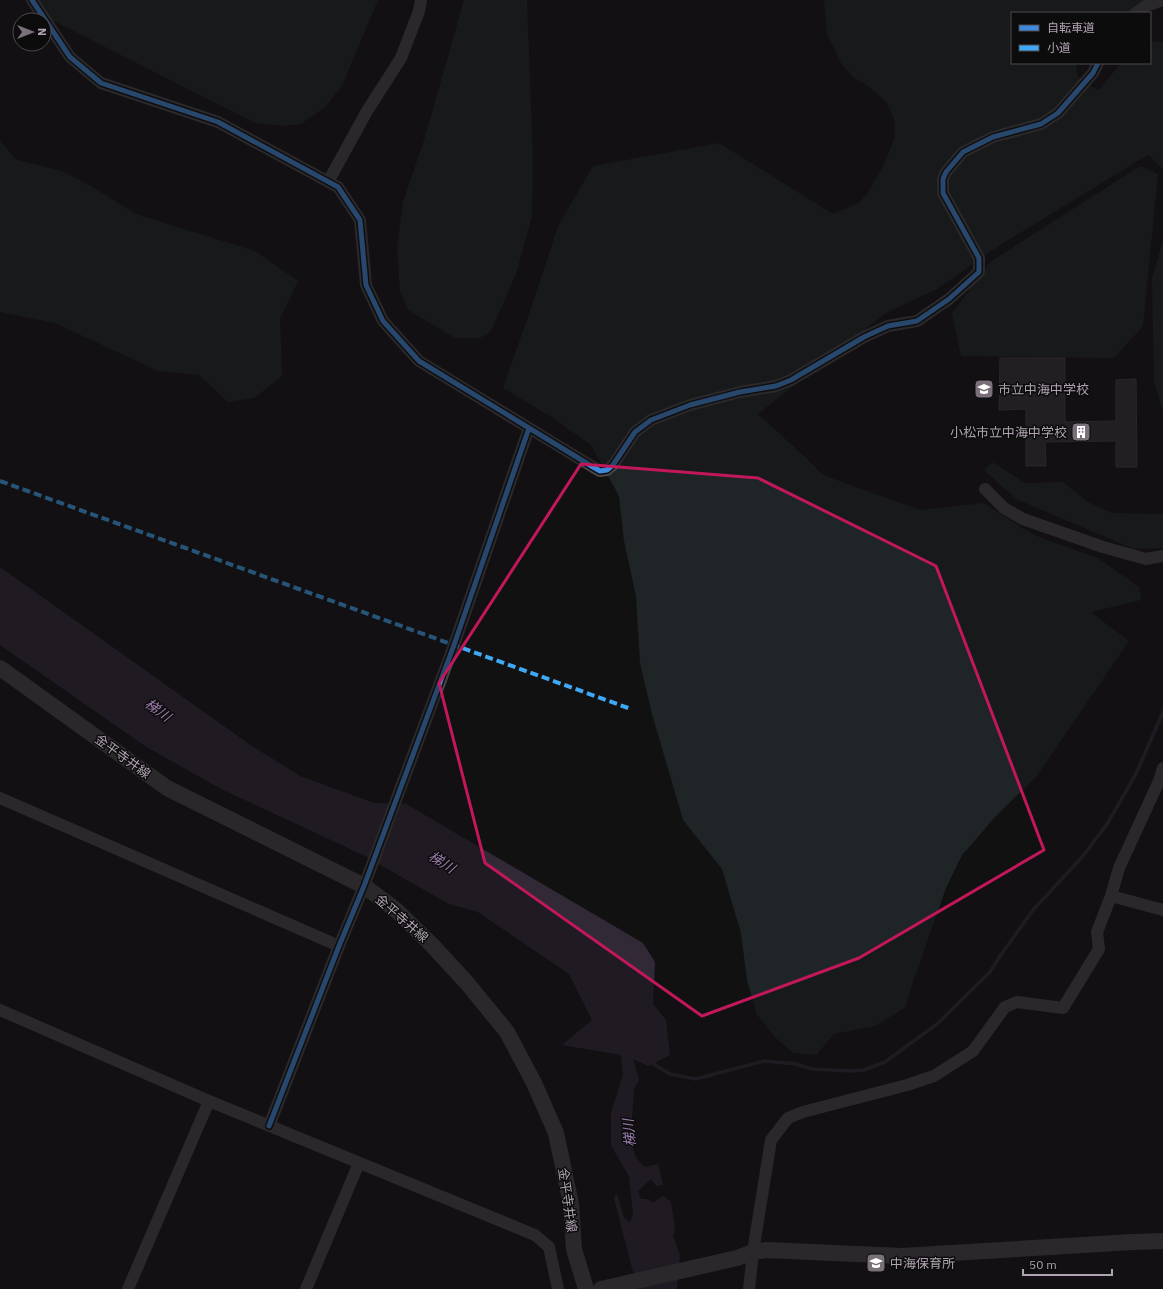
<svg xmlns="http://www.w3.org/2000/svg" width="1163" height="1289" viewBox="0 0 1163 1289" font-family="'IBM Plex Sans','Noto Sans JP',sans-serif">
  <style>
    .green { fill: #1f2427 }
    .water { fill: #312936 }
    .lines { fill: none; stroke-linecap: round; stroke-linejoin: round }
    .stream { stroke: #312936; stroke-width: 3.5 }
    .building { fill: #343134; stroke: #454145 }
    .minor { stroke: #484649; stroke-width: 12 }
    .major { stroke: #48464a; stroke-width: 16 }
    .quiet { stroke: #3fa9f5; stroke-width: 4; stroke-dasharray: 8 4; stroke-linecap: butt }
    .cycleway-casing { stroke: #0d0c0d; stroke-width: 8 }
    .cycleway { stroke: #408adc; stroke-width: 5 }
    .marked { fill: none; stroke: #c2185b; stroke-width: 3; stroke-linejoin: round }
    .labels { text-anchor: middle; stroke-width: 3; stroke-linejoin: round; paint-order: stroke }
    .poi-label { font-size: 13px; fill: #b0a3b2; stroke: #0d0c0d; text-anchor: start }
    .street-label { font-size: 13px; fill: #b0a3b2; stroke: #0d0c0d }
    .water-label { font-size: 14px; font-style: italic; fill: #997bac; stroke: #0d0c0d }
  </style>
  <rect width="100%" height="100%" fill="#121112"/>
  <path class="green" d="M27,0H378L342,86L325,107L301,124L282,126L255,123L42,15Z
    M464,0H527L533,160L532,216L516,274L491,331L480,338H455L408,310L400,291L397,248L403,202L425,137Z
    M824,0H1158L1141,13H1012V63H1077C1074,81 1085,84 1099,90L1121,63H1150V41L1163,42V169L1148,155L1000,245L937,289L886,313L758,414L802,454L823,475L920,510L984,503L1034,535L1098,558L1139,587L1141,600L1091,612L1129,641L1036,777L994,818L978,837L962,855L946,888L911,988L906,1007L875,1026L834,1034L816,1055L793,1053L776,1038L757,1015L747,980L741,933L722,869L683,820L652,714L640,663L636,596L624,541L619,496L591,445L553,418L503,388L530,311L558,226L593,166L719,143L833,214L859,203L868,192L883,167L895,137L894,119L887,103L871,88L853,77L841,63L827,34Z
    M0,141L17,160L62,171L91,186L136,214L255,251L298,281L280,319L282,376L254,398L228,402L199,375L158,371L55,323L0,312Z
    M1140,166L1158,174L1143,326L1114,358L961,356L952,313L990,262Z
    M1163,240V412L1154,382L1152,279Z
    M992,462L1025,483L1063,482L1088,502L1112,513L1163,514V548L1134,549L1016,499L984,470Z"/>
  <path class="water" d="M0,567L249,744L300,776L374,803L406,804L643,943L655,962L653,1004L666,1020L670,1055L648,1066L633,1059L639,1080L634,1089L632,1117L631,1142L636,1158L645,1167L658,1164L663,1185L656,1186L651,1179L638,1191L641,1199H647L653,1203L663,1196L671,1202L675,1229L673,1236L680,1255L677,1289H640L632,1268L614,1198L617,1194L624,1218L630,1222L633,1213L629,1176L611,1146V1113L623,1075L621,1055L562,1045L592,1020L569,974L478,912L449,904L363,855L221,789L145,746L0,645Z"/>
  <g class="lines">
    <path class="stream" d="M650,1062L670,1074L696,1079L764,1061L796,1064L812,1069L852,1071L864,1070L885,1062L937,1024L990,972L1000,956L1033,910L1083,856L1107,824L1136,774L1163,712"/>
  </g>
  <path class="building" d="M1000,358H1065V422L1116,421V380L1136,379L1137,467H1116V441L1045,442L1046,466H1026V409L999,410Z"/>
  <g class="lines">
    <path class="minor" d="M32,0L70,57L101,83L218,122L338,187L360,220L366,285L383,321L419,361L529,428L454,645L364,886L339,946L269,1126
      M1136,13L1146,6L1163,0
      M328,182L367,111L401,58L419,11L421,0
      M529,428L593,467L600,471L607,470L613,465L635,432L651,420L690,405L740,392L776,386L791,380L864,337L888,326L917,321L949,299L979,272V258L943,193V179L946,172L963,152L993,137L1041,124L1058,113L1093,73L1098,63
      M985,489L1004,508L1023,519L1103,547L1146,559L1163,556
      M0,798L339,946
      M1111,896L1163,910
      M0,1010L209,1101L535,1235L549,1247L558,1289
      M128,1289L209,1101
      M306,1289L359,1163
      M749,1289L753,1252L771,1140L788,1118L803,1112L907,1085L934,1076L973,1051L1005,1007L1017,1002L1063,1008L1099,949L1097,932L1111,896L1119,868L1159,781L1163,768"/>
    <path class="major" d="M0,668L167,788L364,886L396,910L432,945L467,983L507,1032L534,1083L556,1133L571,1204L574,1249L586,1289
      M601,1289L737,1258L753,1252L766,1250L902,1256L1133,1242L1163,1241"/>
    <path class="quiet" d="M0,481L631,709"/>
    <g class="cycleway-casing">
      <path id="cycleway" d="M32,0L70,57L101,83L218,122L338,187L360,220L366,285L383,321L419,361L529,428L454,645L364,886L339,946L269,1126
        M529,428L593,467L600,471L607,470L613,465L635,432L651,420L690,405L740,392L776,386L791,380L864,337L888,326L917,321L949,299L979,272V258L943,193V179L946,172L963,152L993,137L1041,124L1058,113L1093,73L1098,63"/>
    </g>
    <use href="#cycleway" class="cycleway"/>
  </g>
  <path d="M0 0H1163V1289H0ZM581,464L758,478L936,566L1044,850L859,958L702,1016L485,863L439,683Z" fill="#121112" fill-opacity=".55" fill-rule="evenodd"/>
  <path class="marked" d="M581,464L758,478L936,566L1044,850L859,958L702,1016L485,863L439,683Z"/>
  <defs>
    <g id="school-square" transform="scale(1)"><rect x="-9" y="-9" width="18" height="18" rx="4" fill="#79707a" stroke="#0d0c0d"/><path d="M0-5L7-2L0 1L-7-2ZM-4 1L0 2.5L4 1V4Q0 6-4 4Z" fill="#fff"/></g>
    <g id="building-square" transform="scale(1)"><rect x="-9" y="-9" width="18" height="18" rx="4" fill="#79707a" stroke="#0d0c0d"/><path d="M-4-6H4V6H1V3H-1V6H-4ZM-2.5-4.3h1.7v1.8h-1.7ZM.8-4.3h1.7v1.8H.8ZM-2.5-1h1.7V.8h-1.7ZM.8-1h1.7V.8H.8Z" fill="#fff"/></g>
  </defs>
  <g fill-rule="evenodd">
    <use href="#school-square" x="984" y="389"/>
    <use href="#building-square" x="1081" y="432"/>
    <use href="#school-square" x="876" y="1263"/>
  </g>
  <g class="labels">
    <g class="poi-label">
      <text x="998" y="394">市立中海中学校</text>
      <text x="1067" y="437" text-anchor="end">小松市立中海中学校</text>
      <text x="890" y="1268">中海保育所</text>
    </g>
    <g class="street-label">
      <text transform="translate(123 756) rotate(36)" y="5">金平寺井線</text>
      <text transform="translate(402 918) rotate(41)" y="5">金平寺井線</text>
      <text transform="translate(568 1200) rotate(82)" y="5">金平寺井線</text>
    </g>
    <g class="water-label">
      <text transform="translate(158 710) rotate(36)" y="5">梯川</text>
      <text transform="translate(442 862) rotate(32)" y="5">梯川</text>
      <text transform="translate(629 1133) rotate(-95)" y="5">梯川</text>
    </g>
  </g>
  <rect x="1011" y="12" width="140" height="52" fill="#0d0c0d" stroke="#4e484f"/>
  <rect x="1019" y="25" width="20" height="6" fill="#408adc" stroke="#4e484f"/>
  <text x="1047" y="32" font-size="12" fill="#b0a3b2">自転車道</text>
  <rect x="1019" y="45" width="20" height="6" fill="#3fa9f5" stroke="#4e484f"/>
  <text x="1047" y="52" font-size="12" fill="#b0a3b2">小道</text>
  <g transform="translate(32 32) rotate(90)"><circle r="19" fill="#0d0c0d" stroke="#4e484f"/>
  <path d="M0-3L7 15L0 10L-7 15Z" fill="#79707a"/>
  <text y="-6" font-size="11" font-weight="bold" text-anchor="middle" fill="#b0a3b2">N</text>
  </g>
  <path d="M1023 1269v6h89v-6" fill="none" stroke="#b0a3b2" stroke-width="2"/>
  <text x="1029" y="1269" font-size="12" fill="#b0a3b2" stroke="#0d0c0d" stroke-width="3" paint-order="stroke">50 m</text>
</svg>
